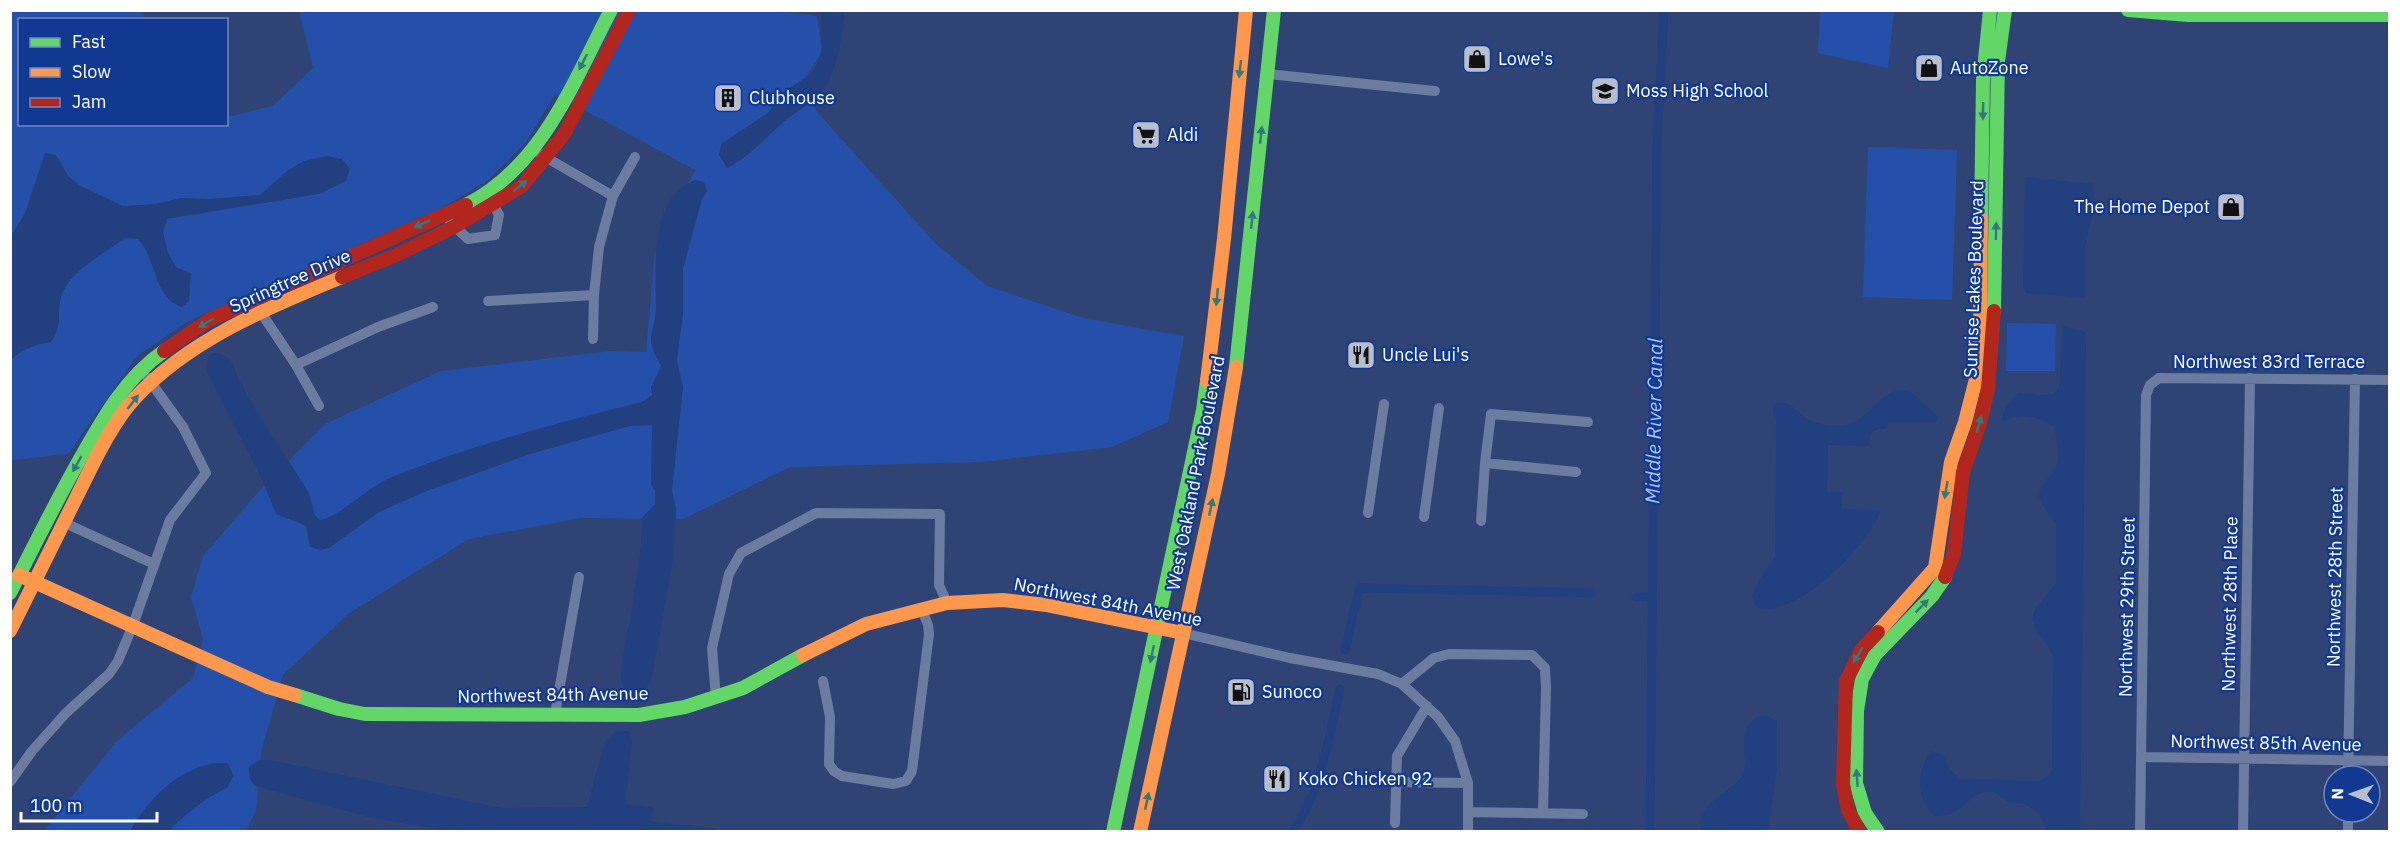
<svg xmlns="http://www.w3.org/2000/svg" width="2400" height="842" viewBox="0 0 2400 842" font-family="'IBM Plex Sans',sans-serif">
  <style>
    .green { fill: #2550a9 }
    .water { fill: #223f80 }
    .lines { fill: none; stroke-linecap: round; stroke-linejoin: round }
    .canal { stroke: #223f80; stroke-width: 9 }
    .street { stroke: #6c7ca0; stroke-width: 10 }
    .fast { stroke: #63d668; stroke-width: 14 }
    .slow { stroke: #ff974d; stroke-width: 14 }
    .jam { stroke: #b3261e; stroke-width: 14 }
    .oneway { fill: #327881 }
    .labels { text-anchor: middle; stroke-width: 4.5; stroke-linejoin: round; paint-order: stroke }
    .poi-label { font-size: 18px; fill: #fff; stroke: #123992; text-anchor: start }
    .street-label { font-size: 18px; fill: #fff; stroke: #123992 }
    .water-label { font-size: 20px; font-style: italic; fill: #abc5f9; stroke: #123992 }
  </style>
  <rect width="100%" height="100%" fill="#2f4475"/>
  <path class="green" d="M771,10L817,16L822,52L803,81L817,112L935,243L987,286L1083,318L1184,336L1168,422L1112,447L981,462L790,467L683,519L581,518L469,539L348,614L283,675L262,748L256,811L246,831H44L117,741L193,678L203,639L191,597L203,556L261,489L325,424L441,371L611,351L646,352L655,252L695,170L555,94L526,142L488,180L440,209L187,322L137,356L68,454L11,460L10,11H141L145,19L20,20V124H226L227,117L273,106L313,68L299,11Z
    M1820,11H1894L1888,68L1818,53Z
    M1868,147L1957,150L1952,300L1863,297Z
    M2007,323L2056,324L2055,371H2006Z"/>
  <path class="water" d="M821,11H845C842,38 838,76 817,97C806,108 791,114 780,125C767,137 744,161 727,168L719,155L721,144L768,113L783,92L810,75L818,62L822,49Z
    M45,153L56,155L68,176L79,185L123,206L155,204L181,198L210,199L260,195L288,170L304,161L327,156L342,159L350,169L346,181L319,194L167,219L163,232L168,253L177,268L191,273L189,301L182,307C153,298 156,256 138,239L125,238C104,254 70,270 61,297C56,314 64,325 51,342C36,344 22,349 11,360V236L25,213Z
    M2025,177L2093,184L2094,205L2085,248V298L2026,293L2023,288Z
    M695,180L704,182L707,191L702,199L683,269V314L677,360L683,387L672,491L676,508L673,560L651,682L643,694L634,696C630,693 625,692 623,687C618,676 625,643 627,630L630,625L641,544L642,518L655,504V491L651,484L652,425L630,426L530,454L427,491L379,512L329,548L320,550L310,547L306,526L276,514L261,477L207,373L208,357L214,353L221,354L230,360L249,399L309,493L315,515L320,520C340,517 367,487 390,478C471,445 557,423 642,402L652,395L651,387L661,366C642,333 656,336 656,305C655,265 650,198 695,180Z
    M2063,327L2081,330L2085,333L2086,344L2080,831H2047C2043,819 2036,807 2023,804C2019,803 2014,804 2009,802C2001,798 1994,789 1984,792C1962,799 1963,817 1934,816C1915,793 1917,776 1930,751L1943,755L1950,769L1960,779L2039,781L2049,776L2052,769L2053,657L2048,646L2036,632L2032,619L2035,609L2056,583V524L2038,498C2040,484 2049,480 2055,469C2060,457 2056,438 2054,426C2036,416 2021,412 2002,422C2002,409 2010,402 2018,393L2040,395L2054,394L2059,388Z
    M1902,390L1911,392L1937,416V422H1888L1886,429H1878L1870,434L1869,446L1828,445L1827,492H1842V509L1881,510C1867,546 1799,618 1757,608L1752,597L1755,587L1775,556L1776,422L1773,410L1775,403C1789,400 1792,408 1803,416C1813,423 1826,426 1839,426C1871,424 1872,394 1902,390Z
    M1757,716H1768L1777,721V768L1768,831H1702C1693,804 1731,793 1741,777C1750,762 1739,741 1748,726C1750,723 1754,719 1757,716Z
    M617,731H629L632,741L625,804L653,807L650,831H450L372,818L255,786L250,779L249,767L258,760H270L501,808L587,807L605,741Z
    M214,763H228L233,776L227,788C203,799 187,813 169,831H130C149,798 176,771 214,763Z"/>
  <g class="lines">
    <path class="canal" d="M1636,597H1652
      M1345,650L1359,588L1591,593
      M641,825L711,832
      M1293,832C1321,791 1329,737 1340,689
      M1650,832L1657,143L1664,10"/>
    <path class="street" d="M1268,74L1435,91
      M540,154L613,196
      M450,222L468,239L495,235L499,215L493,204
      M488,301L594,295L599,247L613,196L635,157
      M258,308L296,365L319,406
      M593,339L594,295
      M296,365L378,327L433,307
      M1485,463L1491,414L1588,422
      M1368,513L1384,404
      M1424,517L1439,408
      M1481,521L1485,463L1576,472
      M65,523L154,564
      M1183,633L1290,658L1378,674L1402,684L1434,658L1449,654L1532,655L1545,668L1546,687L1543,813
      M823,681L830,717L829,764L834,771L842,776L893,784L906,781L912,771L929,634L928,625L922,610
      M1402,684L1438,717L1455,741L1468,783V832
      M716,698L712,648L729,574L741,553L816,513L940,514L939,585L947,603
      M555,714L579,577
      M2142,757L2390,761
      M2348,776L2355,379
      M10,782L32,751L66,713L109,674L118,661L133,625L170,520L206,473L183,427L147,377
      M1394,782L1468,783
      M1468,812L1583,814
      M1395,823L1397,756L1427,706
      M2140,832L2146,395L2150,385L2159,378L2390,380
      M2243,832L2250,378
      M2348,832V812"/>
    <path class="fast" d="M2128,10L2188,15H2390
      M466,205C543,166 573,82 611,10
      M1981,219L1983,80L1990,10
      M1994,311L1998,61L2005,10
      M1236,367L1274,10
      M10,593C33,548 55,503 80,459C103,418 125,378 164,351
      M295,695L339,709L365,714L639,715L685,707L743,688L803,655
      M1113,832L1203,410L1207,381
      M1878,832L1865,813L1856,783L1857,711L1862,679L1875,655L1932,596L1945,577"/>
    <path class="slow" d="M1207,381L1224,239L1246,10
      M19,575L268,687L295,695
      M10,631C32,586 55,541 77,496C93,464 111,424 135,398C190,339 269,307 342,277
      M1878,632L1935,568L1951,462L1965,422L1976,379L1980,326L1981,219
      M803,655L866,624L947,603L1003,600L1046,605L1183,633
      M1140,832L1218,474L1236,367"/>
    <path class="jam" d="M342,277L396,255L454,227L522,186L564,134L629,10
      M164,351L209,320L466,205
      M1945,577L1954,554L1963,472L1980,423L1988,389L1994,311
      M1860,832L1848,810L1843,784L1846,681L1862,649L1878,632"/>
  </g>
  <defs><path id="oneway-solid" d="M-6-.8H1V-3.2L6.5 0L1 3.2V.8H-6Z" transform="scale(1.5)"/></defs>
  <g class="oneway">
    <use href="#oneway-solid" transform="translate(583 62) rotate(117)"/>
    <use href="#oneway-solid" transform="translate(1240 69) rotate(96)"/>
    <use href="#oneway-solid" transform="translate(1983 111) rotate(91)"/>
    <use href="#oneway-solid" transform="translate(1261 135) rotate(-84)"/>
    <use href="#oneway-solid" transform="translate(520 186) rotate(-39)"/>
    <use href="#oneway-solid" transform="translate(1252 220) rotate(-84)"/>
    <use href="#oneway-solid" transform="translate(422 224) rotate(156)"/>
    <use href="#oneway-solid" transform="translate(1996 231) rotate(-89)"/>
    <use href="#oneway-solid" transform="translate(1217 297) rotate(96)"/>
    <use href="#oneway-solid" transform="translate(206 323) rotate(150)"/>
    <use href="#oneway-solid" transform="translate(133 402) rotate(-52)"/>
    <use href="#oneway-solid" transform="translate(1979 424) rotate(-74)"/>
    <use href="#oneway-solid" transform="translate(77 464) rotate(119)"/>
    <use href="#oneway-solid" transform="translate(1946 490) rotate(100)"/>
    <use href="#oneway-solid" transform="translate(1211 507) rotate(-78)"/>
    <use href="#oneway-solid" transform="translate(1922 606) rotate(-45)"/>
    <use href="#oneway-solid" transform="translate(1152 654) rotate(102)"/>
    <use href="#oneway-solid" transform="translate(1858 655) rotate(121)"/>
    <use href="#oneway-solid" transform="translate(1857 778) rotate(-94)"/>
    <use href="#oneway-solid" transform="translate(1147 801) rotate(-78)"/>
  </g>
  <defs>
    <g id="shop-square" transform="scale(1.5)"><rect x="-9" y="-9" width="18" height="18" rx="4" fill="#b6becf" stroke="#123992"/><path d="M-5-2.5h2.3a2.7 3.5 0 0 1 5.4 0H5L5.5 6h-11ZM-1.5-2.5h3a1.5 2.3 0 0 0-3 0Z" fill="#111"/></g>
    <g id="school-square" transform="scale(1.5)"><rect x="-9" y="-9" width="18" height="18" rx="4" fill="#b6becf" stroke="#123992"/><path d="M0-5L7-2L0 1L-7-2ZM-4 1L0 2.5L4 1V4Q0 6-4 4Z" fill="#111"/></g>
    <g id="building-square" transform="scale(1.5)"><rect x="-9" y="-9" width="18" height="18" rx="4" fill="#b6becf" stroke="#123992"/><path d="M-4-6H4V6H1V3H-1V6H-4ZM-2.5-4.3h1.7v1.8h-1.7ZM.8-4.3h1.7v1.8H.8ZM-2.5-1h1.7V.8h-1.7ZM.8-1h1.7V.8H.8Z" fill="#111"/></g>
    <g id="supermarket-square" transform="scale(1.5)"><rect x="-9" y="-9" width="18" height="18" rx="4" fill="#b6becf" stroke="#123992"/><path d="M-6-5.5h2.5l.6 2H6L4.5 2H-2.5L-4.4-4H-6ZM-1.5 3.2a1.3 1.3 0 1 0 .1 0ZM3 3.2a1.3 1.3 0 1 0 .1 0Z" fill="#111"/></g>
    <g id="restaurant-square" transform="scale(1.5)"><rect x="-9" y="-9" width="18" height="18" rx="4" fill="#b6becf" stroke="#123992"/><path d="M-5-6h1v4h1v-4h1v4h1v-4h1v5L-1.5 .5V6h-2V.5L-5-1ZM5-6V6H3V1.5H1.5Q1.5-4 5-6Z" fill="#111"/></g>
    <g id="fuel-square" transform="scale(1.5)"><rect x="-9" y="-9" width="18" height="18" rx="4" fill="#b6becf" stroke="#123992"/><path d="M-5.5-6h7V0h2V4h1.3V-2.5L3-4.5l.8-.8L6-3V5H2.5V1h-1V6h-7ZM-4.2-4.7v3.2H.2V-4.7Z" fill="#111"/></g>
  </defs>
  <g fill-rule="evenodd">
    <use href="#shop-square" x="1477" y="59"/>
    <use href="#shop-square" x="1929" y="68"/>
    <use href="#school-square" x="1605" y="91"/>
    <use href="#building-square" x="728" y="98"/>
    <use href="#supermarket-square" x="1146" y="135"/>
    <use href="#shop-square" x="2231" y="207"/>
    <use href="#restaurant-square" x="1361" y="355"/>
    <use href="#fuel-square" x="1241" y="692"/>
    <use href="#restaurant-square" x="1277" y="779"/>
  </g>
  <g class="labels">
    <g class="poi-label">
      <text x="1498" y="65">Lowe's</text>
      <text x="1950" y="74">AutoZone</text>
      <text x="1626" y="97">Moss High School</text>
      <text x="749" y="104">Clubhouse</text>
      <text x="1167" y="141">Aldi</text>
      <text x="2210" y="213" text-anchor="end">The Home Depot</text>
      <text x="1382" y="361">Uncle Lui's</text>
      <text x="1262" y="698">Sunoco</text>
      <text x="1298" y="785">Koko Chicken 92</text>
    </g>
    <g class="street-label">
      <text transform="translate(1974 279) rotate(-88)" y="6">Sunrise Lakes Boulevard</text>
      <text transform="translate(290 281) rotate(-24)" y="6">Springtree Drive</text>
      <text x="2269" y="368">Northwest 83rd Terrace</text>
      <text transform="translate(1196 473) rotate(-79)" y="6">West Oakland Park Boulevard</text>
      <text transform="translate(2335 577) rotate(-89)" y="6">Northwest 28th Street</text>
      <text transform="translate(1108 602) rotate(11)" y="6">Northwest 84th Avenue</text>
      <text transform="translate(2230 604) rotate(-89)" y="6">Northwest 28th Place</text>
      <text transform="translate(2127 607) rotate(-89)" y="6">Northwest 29th Street</text>
      <text transform="translate(553 695) rotate(-1)" y="6">Northwest 84th Avenue</text>
      <text transform="translate(2266 743) rotate(1)" y="6">Northwest 85th Avenue</text>
    </g>
    <g class="water-label">
      <text transform="translate(1654 421) rotate(-89)" y="7">Middle River Canal</text>
    </g>
  </g>
  <rect width="2400" height="842" fill="none" stroke="#ffffff" stroke-width="24"/>
  <rect x="18" y="18" width="210" height="108" fill="#123992" stroke="#7188be" stroke-width="1.5"/>
  <rect x="30" y="38" width="30" height="9" fill="#63d668" stroke="#7188be" stroke-width="1.5"/>
  <text x="72" y="48" font-size="18" fill="#ffffff">Fast</text>
  <rect x="30" y="68" width="30" height="9" fill="#ff974d" stroke="#7188be" stroke-width="1.5"/>
  <text x="72" y="78" font-size="18" fill="#ffffff">Slow</text>
  <rect x="30" y="98" width="30" height="9" fill="#b3261e" stroke="#7188be" stroke-width="1.5"/>
  <text x="72" y="108" font-size="18" fill="#ffffff">Jam</text>
  <g transform="translate(2352 794) rotate(271)"><circle r="28" fill="#123992" stroke="#7188be" stroke-width="1.5"/>
  <path d="M0-4.5L10 22L0 15L-10 22Z" fill="#b6becf"/>
  <text y="-9" font-size="16" font-weight="bold" text-anchor="middle" fill="#ffffff">N</text>
  </g>
  <path d="M21 812v9h136v-9" fill="none" stroke="#ffffff" stroke-width="3"/>
  <text x="30" y="812" font-size="18" fill="#ffffff" stroke="#123992" stroke-width="4.5" paint-order="stroke">100 m</text>
</svg>
